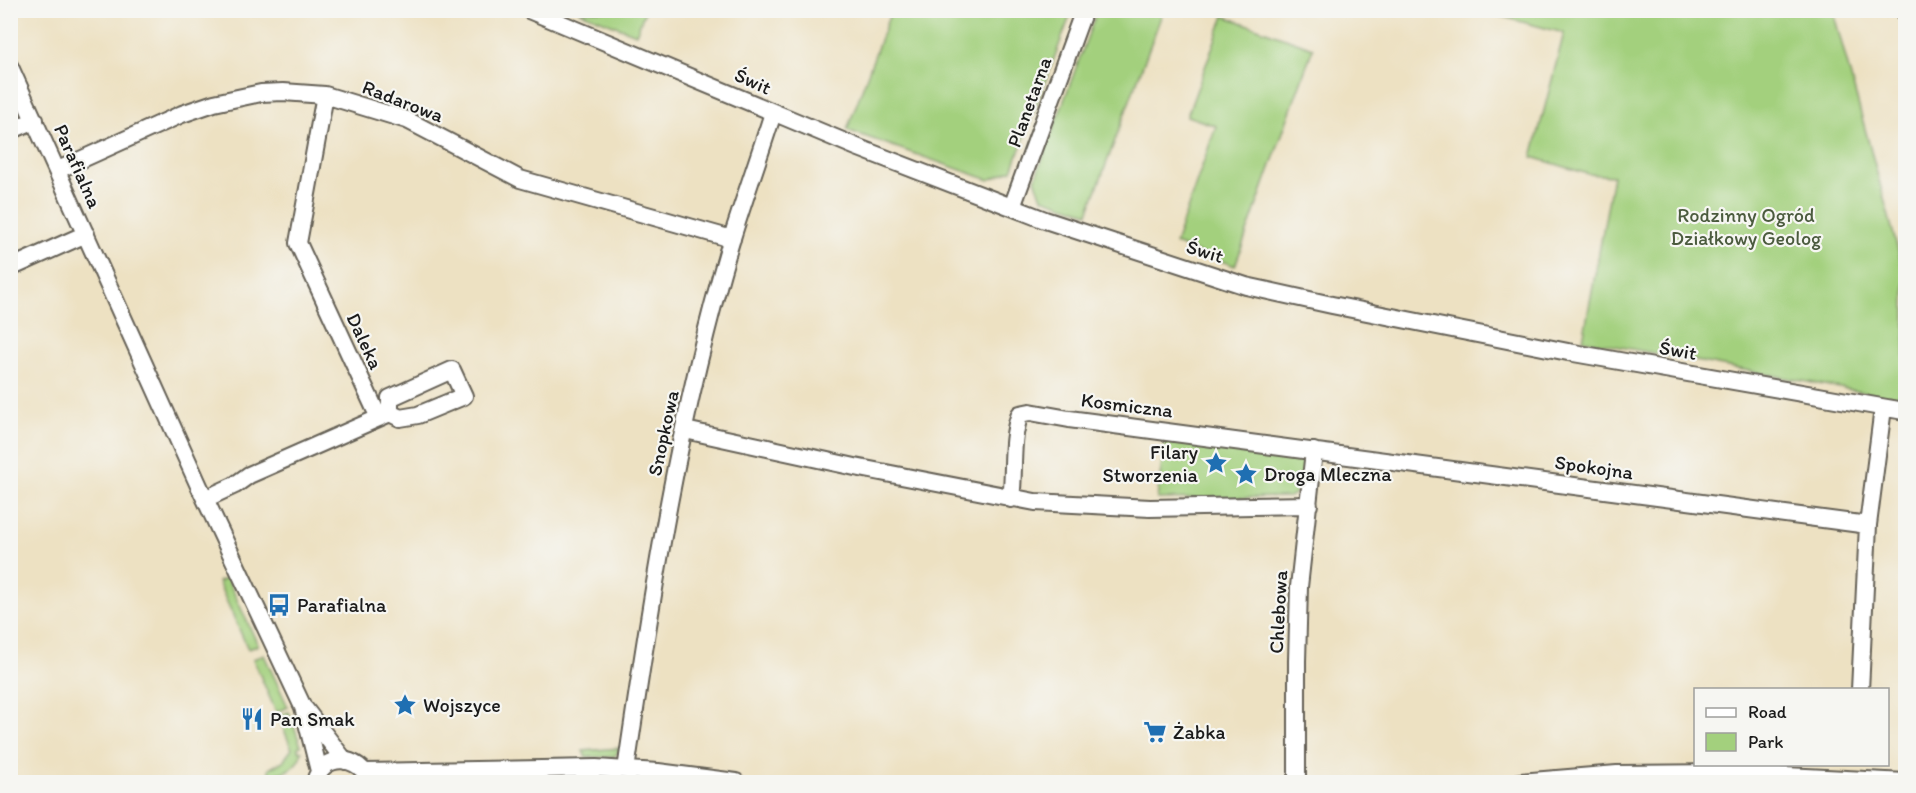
<svg xmlns="http://www.w3.org/2000/svg" width="1916" height="793" viewBox="0 0 1916 793" font-family="Itim,sans-serif">
  <style>
    .green { fill: #a3d07d; stroke: #60764c; stroke-width: 1.5 }
    .lines { fill: none; stroke-linecap: round; stroke-linejoin: round }
    .minor-casing { stroke: #656156; stroke-width: 20 }
    .minor { stroke: #fff; stroke-width: 16 }
    .rail { stroke: #1c1c1c; stroke-width: 4.5 }
    .labels { text-anchor: middle; stroke-width: 4.5; stroke-linejoin: round; paint-order: stroke }
    .street-label { font-size: 20px; fill: #1c1c1c; stroke: #f6f6f2 }
    .park-label { font-size: 20px; fill: #4b5b3e; stroke: #f6f6f2 }
    .poi-label { font-size: 20px; fill: #1c1c1c; stroke: #f6f6f2; text-anchor: start }
  </style>
  <rect width="100%" height="100%" fill="#f6f6f2"/>
  <filter id="ink" filterUnits="userSpaceOnUse"><feTurbulence type="fractalNoise" baseFrequency=".0167" numOctaves="2"/><feDisplacementMap in="SourceGraphic" scale="12" xChannelSelector="R" yChannelSelector="G"/><feConvolveMatrix kernelMatrix="1 2 1 2 8 2 1 2 1" color-interpolation-filters="sRGB"/></filter>
  <filter id="wash" filterUnits="userSpaceOnUse"><feTurbulence type="fractalNoise" baseFrequency=".008" numOctaves="4" result="noise"/><feDisplacementMap in="SourceGraphic" scale="24" xChannelSelector="R" yChannelSelector="G"/><feGaussianBlur stdDeviation="1.35" result="paint"/><feColorMatrix in="noise" values="0 0 0 0 0 0 0 0 0 0 0 0 0 0 0 0 0 1.4 0 .05"/><feComposite in="paint" operator="in"/></filter>
  <g filter="url(#wash)">
    <rect width="100%" height="100%" fill="#ede1c2"/>
    <path class="green" d="M578,11L645,10V11L636,34Z
      M891,11H1072L1012,170L989,180L847,130Z
      M1097,11H1163L1088,213L1042,198L1035,179Z
      M1493,11H1833L1905,276V400L1583,340L1613,176L1588,174L1532,157L1564,33L1492,14Z
      M1224,16L1313,48L1235,266L1175,244L1216,126L1187,116Z
      M1165,439L1299,457L1305,464C1304,478 1304,490 1289,497L1157,499Z
      M227,578L258,645L248,649L218,582Z
      M264,655L288,707L276,712L253,659Z
      M289,712L301,746L298,747V750L302,751C298,768 285,773 269,776V769L283,761L292,749L278,716Z
      M621,748L614,757H586L583,751Z"/>
  </g>
  <g filter="url(#ink)">
    <g class="lines">
      <g class="minor-casing">
        <path id="minor" d="M529,10L859,148L1045,220L1246,286L1332,305L1568,352L1904,411
          M10,67L199,486L303,707L319,771
          M325,95L298,243L379,418
          M10,131L35,120
          M58,170L182,114L214,103L261,93L283,92L325,95L407,120L520,179L732,239
          M1012,207L1084,10
          M10,268L86,234
          M685,430L855,467L1035,502L1150,508L1309,505
          M205,499L235,485L249,475L390,413L400,418L418,415L464,396L452,370L390,398V413
          M1011,499C1015,471 1010,441 1020,414L1030,412L1069,419L1868,525
          M1860,690L1868,525L1883,408
          M305,709L345,761
          M626,770C652,592 680,410 732,238C745,196 760,154 773,113
          M366,772L596,768L658,772L736,782
          M1297,775V661L1299,587L1314,451
          M315,782C322,752 360,754 370,782
          M1520,782L1617,774L1725,773L1906,782"/>
      </g>
      <use href="#minor" class="minor"/>
      <path class="rail" d="M1897,10L1906,43"/>
    </g>
  </g>
  <defs>
    <g id="sight-bare" transform="scale(1.8)"><path d="M0-6L1.8-2.2L6-1.7L2.9 1.2L3.7 5.4L0 3.3L-3.7 5.4L-2.9 1.2L-6-1.7L-1.8-2.2Z" fill="#1f6fb2" stroke="#f6f6f2" stroke-width="2.5" paint-order="stroke"/></g>
    <g id="bus-bare" transform="scale(1.8)"><path d="M-5-6H5V4H4V6H2V4H-2V6H-4V4H-5ZM-3.5-4V0h7V-4ZM-3.5 1.2v1.5H-2V1.2ZM2 1.2v1.5H3.5V1.2Z" fill="#1f6fb2" stroke="#f6f6f2" stroke-width="2.5" paint-order="stroke"/></g>
    <g id="restaurant-bare" transform="scale(1.8)"><path d="M-5-6h1v4h1v-4h1v4h1v-4h1v5L-1.5 .5V6h-2V.5L-5-1ZM5-6V6H3V1.5H1.5Q1.5-4 5-6Z" fill="#1f6fb2" stroke="#f6f6f2" stroke-width="2.5" paint-order="stroke"/></g>
    <g id="supermarket-bare" transform="scale(1.8)"><path d="M-6-5.5h2.5l.6 2H6L4.5 2H-2.5L-4.4-4H-6ZM-1.5 3.2a1.3 1.3 0 1 0 .1 0ZM3 3.2a1.3 1.3 0 1 0 .1 0Z" fill="#1f6fb2" stroke="#f6f6f2" stroke-width="2.5" paint-order="stroke"/></g>
  </defs>
  <g fill-rule="evenodd">
    <use href="#sight-bare" x="1216" y="463"/>
    <use href="#sight-bare" x="1246" y="474"/>
    <use href="#bus-bare" x="279" y="605"/>
    <use href="#sight-bare" x="405" y="705"/>
    <use href="#restaurant-bare" x="252" y="719"/>
    <use href="#supermarket-bare" x="1155" y="732"/>
  </g>
  <g class="labels">
    <g class="street-label">
      <text transform="translate(753 81) rotate(24)" y="7">Świt</text>
      <text transform="translate(403 101) rotate(21)" y="7">Radarowa</text>
      <text transform="translate(1029 102) rotate(-70)" y="7">Planetarna</text>
      <text transform="translate(78 166) rotate(66)" y="7">Parafialna</text>
      <text transform="translate(1205 251) rotate(17)" y="7">Świt</text>
      <text transform="translate(365 341) rotate(65)" y="7">Daleka</text>
      <text transform="translate(1678 350) rotate(10)" y="7">Świt</text>
      <text transform="translate(1127 405) rotate(7)" y="7">Kosmiczna</text>
      <text transform="translate(663 433) rotate(-78)" y="7">Snopkowa</text>
      <text transform="translate(1594 467) rotate(8)" y="7">Spokojna</text>
      <text transform="translate(1278 612) rotate(-87)" y="7">Chlebowa</text>
    </g>
    <g class="park-label">
      <text x="1746" y="222">Rodzinny Ogród<tspan x="1746" dy="23">Działkowy Geolog</tspan></text>
    </g>
    <g class="poi-label">
      <text x="1198" y="459" text-anchor="end">Filary<tspan x="1198" dy="23">Stworzenia</tspan></text>
      <text x="1264" y="481">Droga Mleczna</text>
      <text x="297" y="612">Parafialna</text>
      <text x="423" y="712">Wojszyce</text>
      <text x="270" y="726">Pan Smak</text>
      <text x="1173" y="739">Żabka</text>
    </g>
  </g>
  <rect width="1916" height="793" fill="none" stroke="#f6f6f2" stroke-width="36"/>
  <rect x="1694" y="688" width="195" height="78" fill="#f6f6f2" stroke="#9f9f9c" stroke-width="1.5"/>
  <rect x="1706" y="708" width="30" height="9" fill="#ffffff" stroke="#9f9f9c" stroke-width="1.5"/>
  <text x="1748" y="718" font-size="18" fill="#1c1c1c">Road</text>
  <rect x="1706" y="733" width="30" height="18" fill="#a3d07d" stroke="#9f9f9c" stroke-width="1.5"/>
  <text x="1748" y="748" font-size="18" fill="#1c1c1c">Park</text>
</svg>
